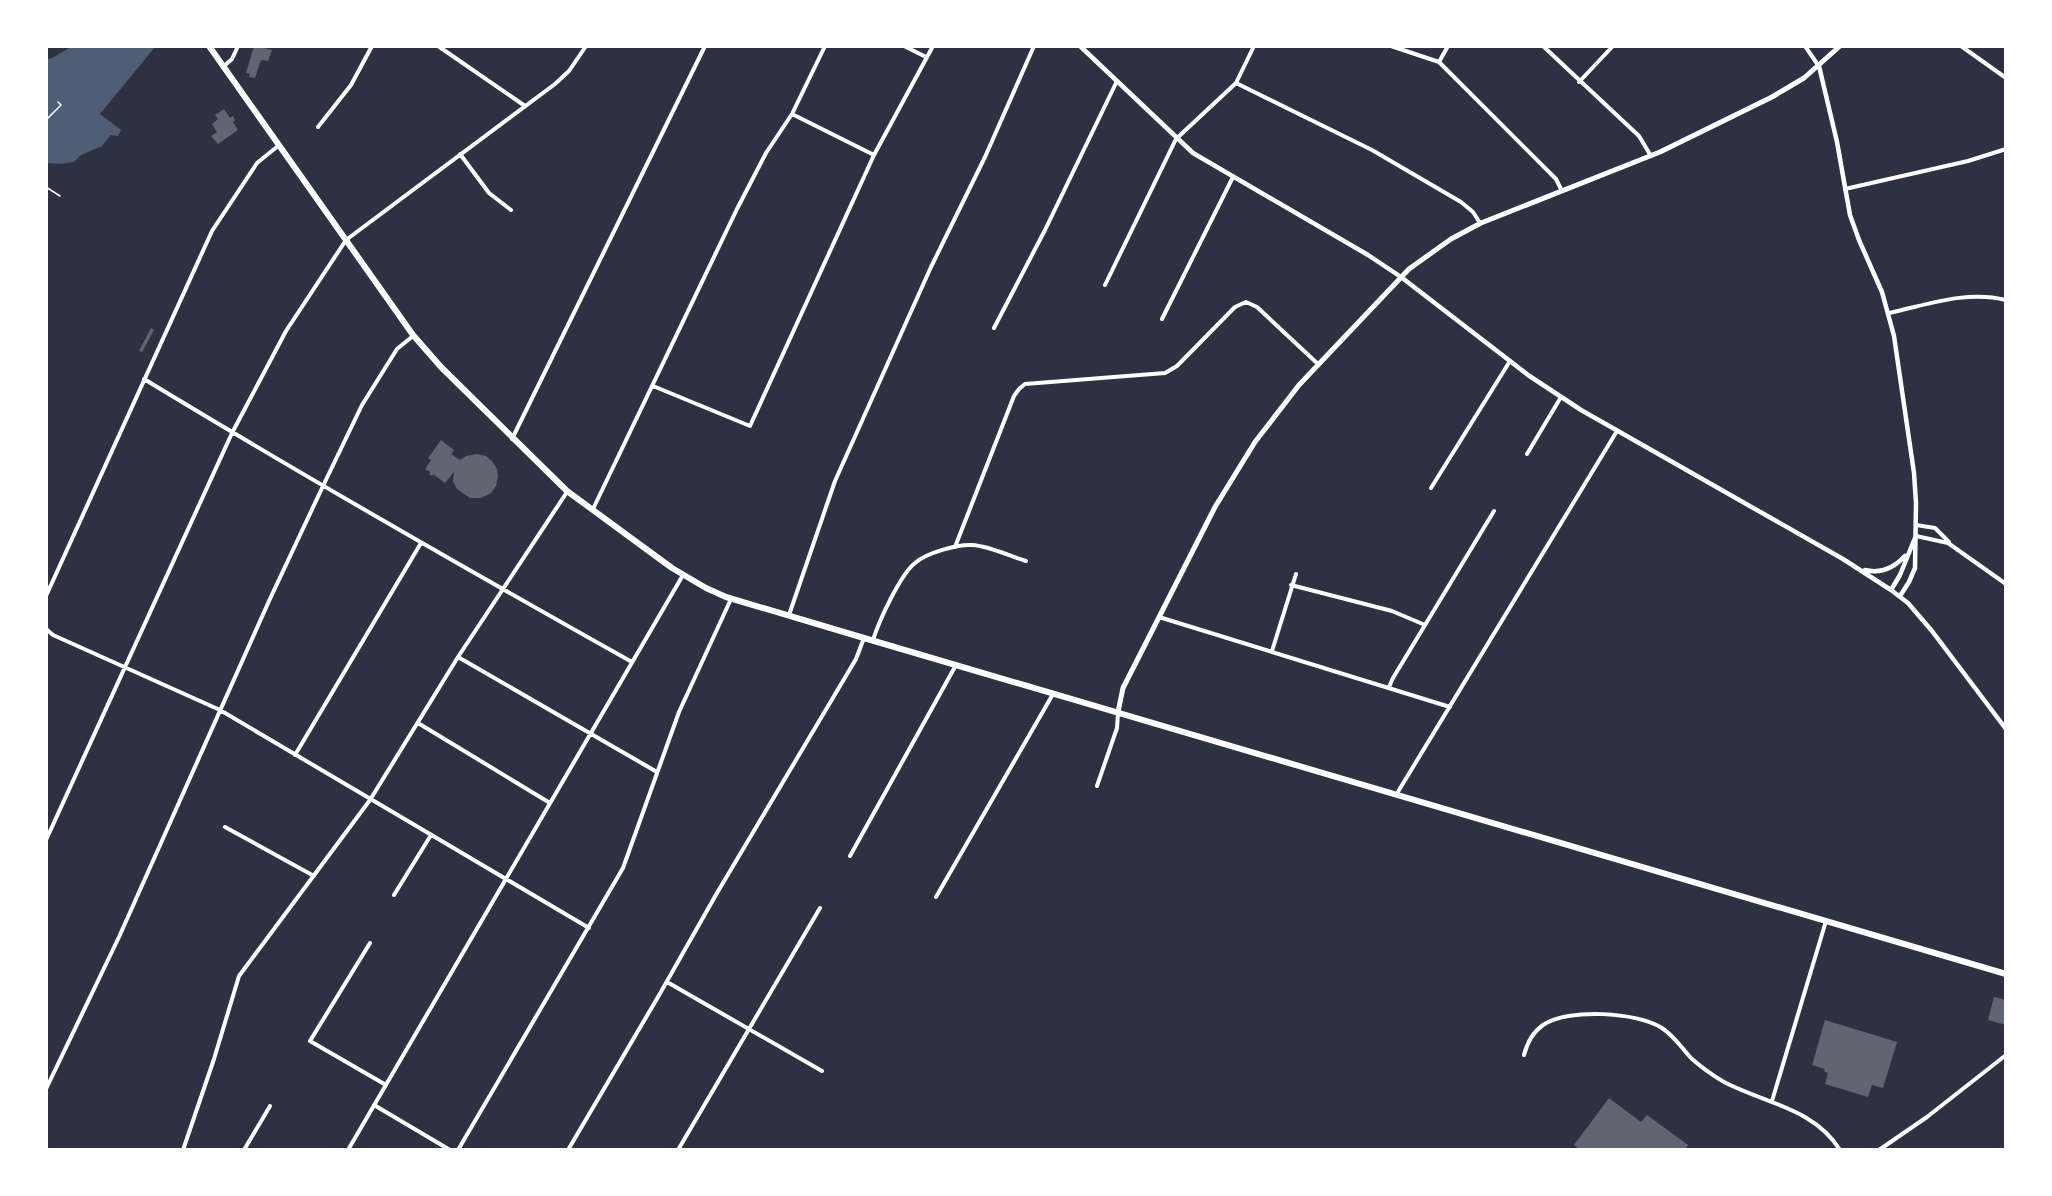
<svg xmlns="http://www.w3.org/2000/svg" width="2052" height="1196" viewBox="0 0 2052 1196" font-family="Cabin,sans-serif">
  <style>
    .water { fill: #4f5d75 }
    .building { fill: #626471 }
    .lines { fill: none; stroke-linecap: round; stroke-linejoin: round }
    .path { stroke: #fff; stroke-width: 1.5 }
    .minor { stroke: #fff; stroke-width: 4 }
    .tertiary { stroke: #fff; stroke-width: 4.5 }
    .secondary { stroke: #fff; stroke-width: 5 }
    .primary { stroke: #fff; stroke-width: 6 }
  </style>
  <rect width="100%" height="100%" fill="#2d3142"/>
  <path class="water" d="M71,47H155L100,114L121,130L118,136L111,135L102,146L81,155L74,162L62,164L47,163V59L52,58Z"/>
  <path class="building" d="M254,46L272,50L268,61L261,60L255,78L249,77L250,74L246,73Z
    M224,109L230,118L233,116L235,120L233,122L238,130L218,144L211,136L217,132L212,124L218,119L215,115Z
    M151,328L154,330L142,352L139,351Z
    M441,440L454,450L451,454L460,460L466,456L477,454L486,456L492,461L497,469L498,477L496,486L491,493L481,498H470L457,489L453,481L454,472L445,483L433,474L432,476L429,474L430,472L425,469L431,460L428,458Z
    M1994,997L2006,1000V1025L1988,1020Z
    M1825,1020L1897,1042L1883,1088L1872,1085L1868,1097L1825,1084L1828,1073L1824,1071L1825,1069L1812,1065Z
    M1609,1098L1641,1122L1647,1115L1688,1145L1685,1150H1580L1574,1145Z"/>
  <g class="lines">
    <path class="path" d="M46,120L61,105L58,102
      M46,187L60,196"/>
    <path class="minor" d="M438,46L525,106
      M904,46L926,57
      M1391,46L1439,62L1556,179L1562,191
      M1543,46L1639,136L1651,156
      M1805,46L1818,65
      M1961,46L2006,78
      M1439,62L1448,46
      M223,67L232,59L238,46
      M1579,82L1613,46
      M1236,83L1372,150L1461,202L1473,212L1480,223
      M792,114L874,155
      M318,127L351,85L372,46
      M460,154L489,193L511,210
      M1845,189L1968,161L2006,149
      M1105,285L1176,139L1236,83L1254,46
      M1889,313C1927,305 1966,290 2006,300
      M1162,319L1233,177
      M994,328L1045,230L1117,81
      M144,379C305,477 468,570 632,662
      M653,386L750,426L874,155L933,46
      M512,439L705,46
      M1527,454L1561,397
      M1431,488L1510,361
      M593,509L737,209L766,153L792,114L825,46
      M1916,525L1935,528L1949,542
      M1916,536L1948,543L2006,584
      M955,547L1014,396L1019,389L1025,384L1165,373L1177,366L1235,307L1246,302L1257,307L1318,364
      M1291,585L1392,611L1425,625
      M46,596L212,231L257,163L278,146
      M789,615L835,481L931,267L985,157L1034,46
      M1159,617L1450,707
      M46,629L53,635L220,710L589,928
      M873,640C879,621 900,575 915,563C926,553 958,544 972,545C990,546 1009,556 1026,561
      M1272,651L1296,574
      M458,657L657,772
      M1389,687L1393,678L1494,511
      M418,723L550,803
      M295,755L421,543
      M1097,786L1117,728L1118,713
      M1396,795L1617,431
      M225,827L314,876
      M46,840L232,433L286,331L346,240L555,84L569,71L586,46
      M850,856L956,665
      M394,895L431,835
      M936,897L1053,694
      M370,943L310,1041L386,1085
      M667,982L822,1071
      M1524,1055C1527,1043 1533,1032 1543,1025C1568,1008 1637,1012 1662,1028C1674,1036 1682,1048 1691,1058C1701,1067 1712,1075 1724,1082C1764,1103 1814,1108 1840,1150
      M46,1089L119,937L269,601L323,486L362,405L397,349L413,336
      M1772,1101L1826,921
      M374,1105L450,1150
      M183,1150L214,1059L239,976L370,800L458,657L567,492
      M244,1150L270,1106
      M348,1150L683,575
      M458,1150L623,868L679,712L731,599
      M568,1150L658,997L717,893L856,659L864,638
      M678,1150L820,908
      M1879,1150L1927,1117L2006,1055"/>
    <path class="tertiary" d="M1080,46L1193,153L1368,255L1401,277L1528,375L1581,410L1843,559L1891,590L1908,603L1932,631L2006,729
      M1819,66L1837,142L1850,215L1859,240L1882,292L1894,336L1914,473L1916,503L1915,568L1909,582L1900,596
      M1865,570C1881,574 1894,568 1905,556
      M1891,590L1900,575L1915,538"/>
    <path class="secondary" d="M1118,712L1123,688L1215,507L1255,442L1299,385L1409,269L1451,239L1481,223L1660,152L1772,97L1804,78L1840,46"/>
    <path class="primary" d="M209,46L413,335L441,367L567,491L672,568L706,588L726,597L864,638L2006,974"/>
  </g>
  <rect width="2052" height="1196" fill="none" stroke="#ffffff" stroke-width="96"/>
</svg>
